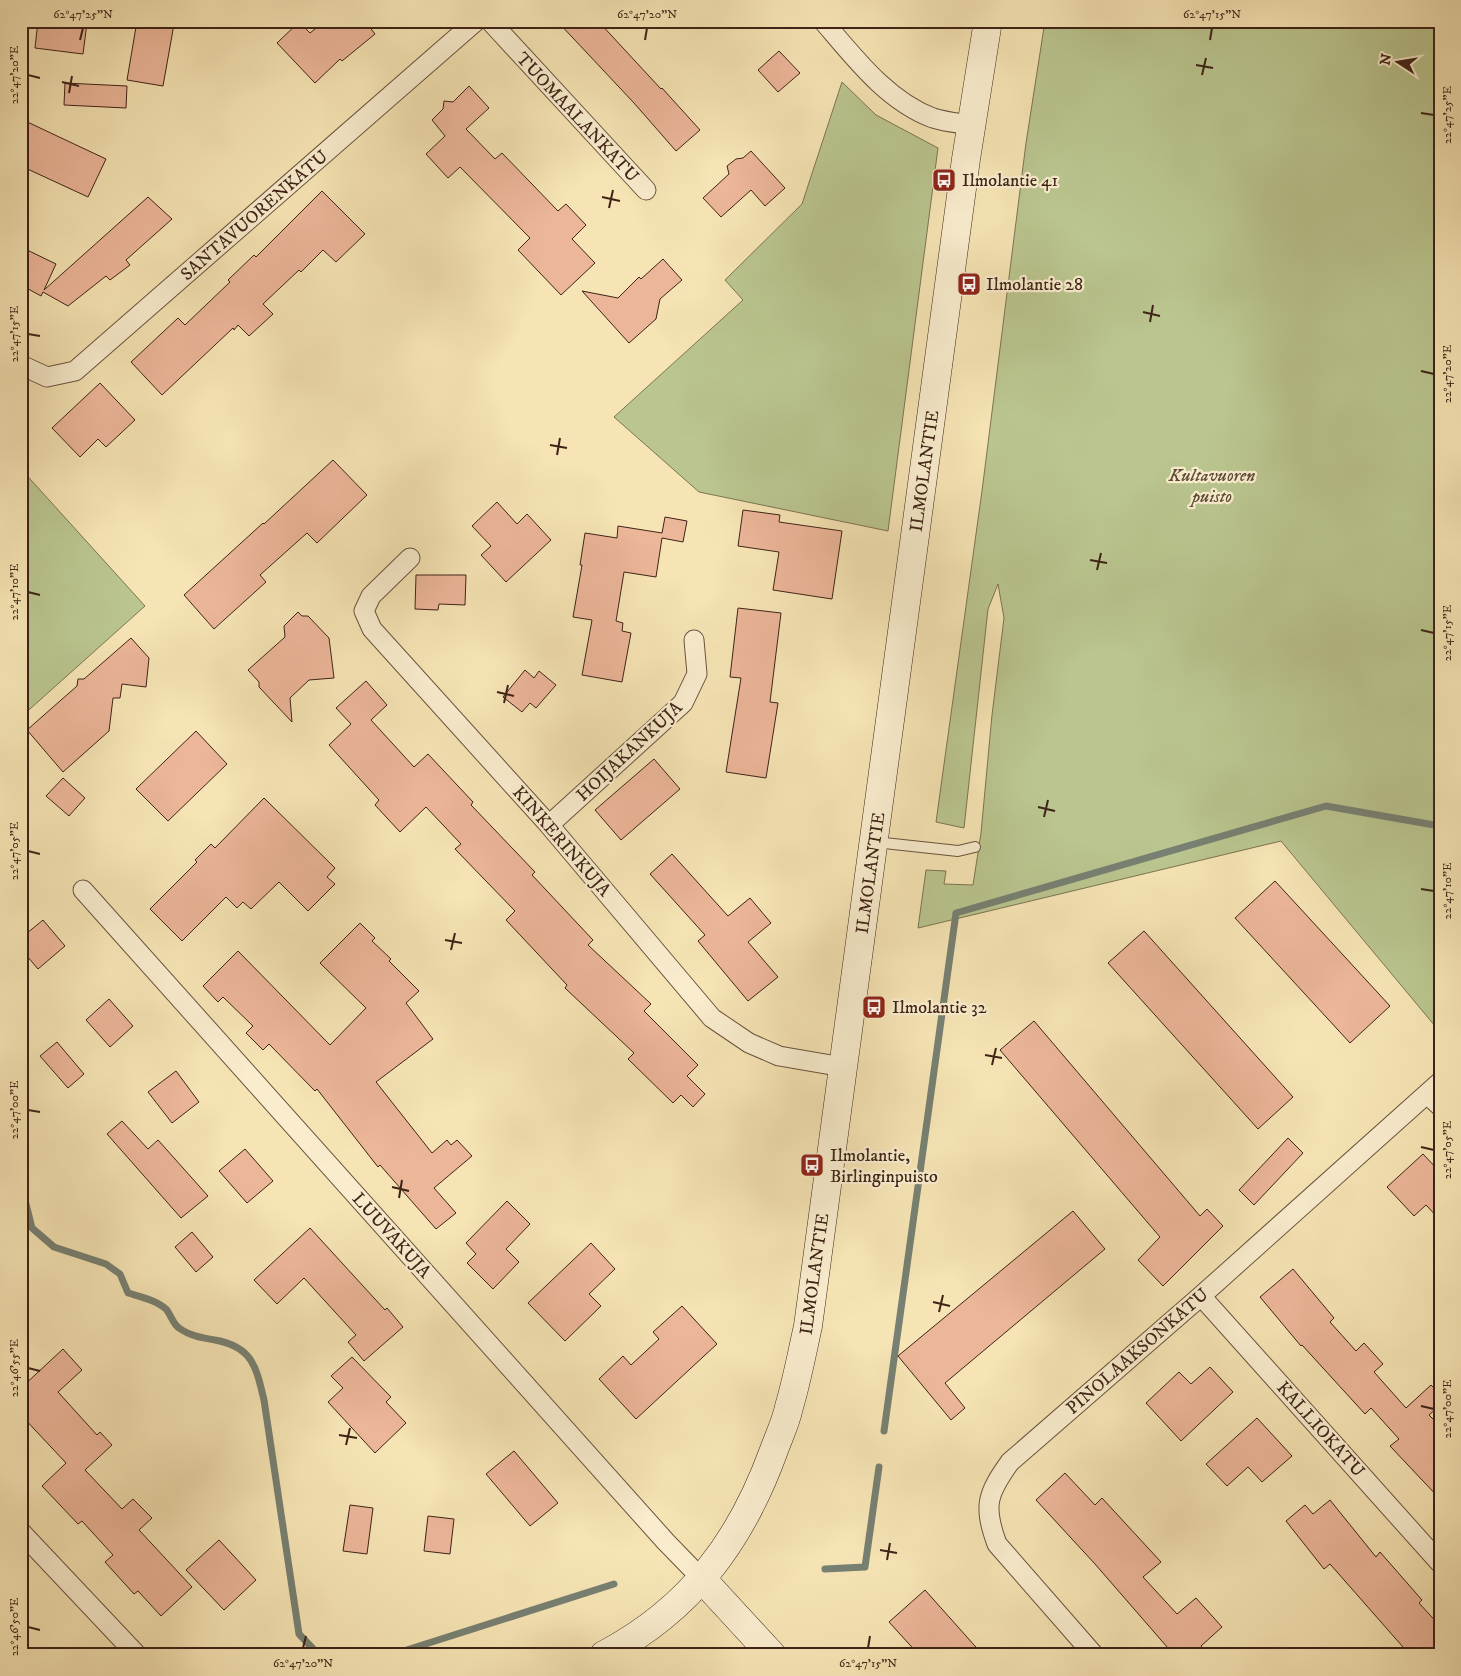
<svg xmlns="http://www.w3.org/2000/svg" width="1461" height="1676" viewBox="0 0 1461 1676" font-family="'IM FELL DW Pica',serif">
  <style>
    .green { fill: #bac58f; stroke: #7c7453 }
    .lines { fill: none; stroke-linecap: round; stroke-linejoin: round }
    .stream { stroke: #778072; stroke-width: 7 }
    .building { fill: #ecb699; stroke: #3e2317 }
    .lane-casing { stroke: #6c533e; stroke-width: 12 }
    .street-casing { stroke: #6c533e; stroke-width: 21 }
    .secondary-casing { stroke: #3e2317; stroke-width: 29 }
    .lane { stroke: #f9edce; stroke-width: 10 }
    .street { stroke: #f9edce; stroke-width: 19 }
    .secondary { stroke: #f9edce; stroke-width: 28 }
    .ticks { fill: none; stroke: #3e2317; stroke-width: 2 }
    .labels { text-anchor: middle; stroke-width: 4.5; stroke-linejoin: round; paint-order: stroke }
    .street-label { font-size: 18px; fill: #3e2317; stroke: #f9edce }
    .poi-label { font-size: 18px; fill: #3e2317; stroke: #f9edce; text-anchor: start }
    .park-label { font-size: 18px; font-style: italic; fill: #5d4c35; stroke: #f9edce }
    .neatline { fill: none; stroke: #3e2317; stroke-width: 2 }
    .ticks-label { font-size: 12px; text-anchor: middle; fill: #3e2317 }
  </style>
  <rect width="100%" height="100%" fill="#f6e4b4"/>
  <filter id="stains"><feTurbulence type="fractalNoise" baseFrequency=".004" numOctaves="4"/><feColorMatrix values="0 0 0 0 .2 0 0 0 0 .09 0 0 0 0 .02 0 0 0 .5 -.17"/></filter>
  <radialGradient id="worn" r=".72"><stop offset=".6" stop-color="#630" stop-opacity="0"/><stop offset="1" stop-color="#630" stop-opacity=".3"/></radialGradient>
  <path class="green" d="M1045,21H1440V1032L1281,841L918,928L926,870L946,871L944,884L973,885L981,833L992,715L1004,618L998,584L988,609L964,828L936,822L982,491L1026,143Z
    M842,82L876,115L938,148L888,531L699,492L614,417L743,300L725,280L802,204Z
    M21,469L145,606L21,717Z"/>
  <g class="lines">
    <path class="stream" d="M21,1194L24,1196L32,1228L54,1247L106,1264L120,1274L128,1293C141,1297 156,1300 166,1309C171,1315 173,1324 179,1328C190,1336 203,1338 215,1340C253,1347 256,1367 264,1400L299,1634L319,1655
      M884,1431L956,913L1326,806L1440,826
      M825,1569L865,1567L879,1467
      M391,1655L614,1584"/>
  </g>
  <path class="building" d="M38,21L87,23L83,54L35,48Z
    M137,21H160L174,24L163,86L127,80Z
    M325,21H365L375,34L342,61L340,59L315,83L277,43L299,22L310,33Z
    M557,21H598L661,89L662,88L700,130L676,151L634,103Z
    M779,51L800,73L778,92L758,70Z
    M65,83L127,86L126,108L64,105Z
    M469,86L489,108L466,129L495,159L502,153L558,211L566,204L586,225L572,239L595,263L561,295L518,250L530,238L460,167L448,178L426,154L445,136L432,120L443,109L444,101L453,102Z
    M21,119L106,159L88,197L21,166Z
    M751,151L785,188L765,206L751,190L721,217L703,198L729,174L727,166L736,159L743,158Z
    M322,191L365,234L336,262L323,250L301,272L299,270L263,304L273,314L249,336L238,325L234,330L233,328L162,395L131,362L178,318L185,325L230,282L228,280L254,255L256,257Z
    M148,197L172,219L126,260L130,265L110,280L106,276L68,306L43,292L41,296L21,285V247L56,264L44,290Z
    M663,259L682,280L660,299L656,319L629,343L582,291L618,298L639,277L641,279Z
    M100,383L135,420L106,447L98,439L80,457L52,428Z
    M333,460L367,495L317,543L307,533L260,575L266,582L214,629L184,595L263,523L264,524Z
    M497,502L517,524L527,514L551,540L506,582L481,555L491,546L472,526Z
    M743,510L780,515L779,522L842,531L832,599L773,590L779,552L738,546Z
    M665,517L687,521L683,542L662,538L656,577L624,572L616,621L623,623L622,631L631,633L622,682L582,675L592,620L573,617L582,565H580L585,533L617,538L618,526L662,533Z
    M416,575H466L465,605L439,604L438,610L415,609Z
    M738,608L781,613L770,702L778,703L766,778L726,772L741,678L730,677Z
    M298,612L302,616H308L329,638L334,678L309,680L290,698L292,722L259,687V682L248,670L285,637L284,626Z
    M131,638L149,658L146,687L122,684L120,698H113L109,731L63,772L27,730L77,686L78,679H84Z
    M525,670L534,678L539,671L556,685L536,708L530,703L522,712L503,697Z
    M366,681L387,705L371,720L414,767L428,754L473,802L471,805L535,872L532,875L593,940L588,945L651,1004L644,1011L698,1065L687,1076L705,1094L693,1107L681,1095L673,1103L628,1059L634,1053L565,988L567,985L506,920L515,911L455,849L461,844L426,807L400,832L375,805L379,800L329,745L351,724L336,708Z
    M196,731L227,764L168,821L136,789Z
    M654,759L680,789L621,840L595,810Z
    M63,778L85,798L69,816L46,796Z
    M264,798L335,868L327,877L335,884L308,911L279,882L251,909L243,902L237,908L226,897L182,941L150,909L197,862L195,860L211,844L215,848Z
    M672,854L728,916L750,898L771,923L748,942L778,977L748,1001L698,941L705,935L650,874Z
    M1275,881L1390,1006L1350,1043L1235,918Z
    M43,920L65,946L38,969L21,949V938Z
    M360,923L375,938L372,941L391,959L389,961L419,991L406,1003L433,1039L376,1082L432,1153L447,1140L451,1145L457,1140L472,1156L434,1188L456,1213L436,1229L380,1165L378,1167L317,1089L315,1091L269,1044L263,1050L246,1033L253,1026L223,997L218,1002L203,986L238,951L330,1045L366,1008L320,963Z
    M1144,931L1293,1097L1258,1129L1108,963Z
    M109,999L133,1026L110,1047L86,1020Z
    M1034,1021L1200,1216L1207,1209L1223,1226L1163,1286L1138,1260L1160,1237L1000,1050Z
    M57,1042L84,1074L68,1088L40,1056Z
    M176,1071L199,1102L172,1123L148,1092Z
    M122,1121L148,1149L158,1140L208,1196L181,1218L107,1134Z
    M1288,1138L1303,1153L1254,1205L1239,1190Z
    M245,1149L273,1181L247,1203L219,1171Z
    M1423,1154L1440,1172V1220L1426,1205L1414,1216L1387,1187Z
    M507,1201L530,1224L506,1249L519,1262L493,1289L467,1263L476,1254L466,1243Z
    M1073,1211L1105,1249L945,1383L965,1408L951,1420L898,1356Z
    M310,1228L385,1310L387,1308L403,1327L364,1361L348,1342L356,1335L304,1278L277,1304L254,1280Z
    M192,1232L213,1257L196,1272L175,1247Z
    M591,1243L615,1269L589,1294L601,1306L565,1341L528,1303Z
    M1293,1269L1334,1318L1330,1322L1356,1351L1364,1343L1383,1364L1374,1372L1406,1408L1431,1385L1440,1394V1405L1429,1415L1440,1426V1499L1390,1446L1399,1439L1371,1408L1365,1414L1302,1345L1301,1346L1260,1297Z
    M682,1306L717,1344L636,1419L599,1379L623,1356L631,1365L659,1339L653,1332Z
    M63,1349L82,1370L58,1392L97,1435L100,1432L112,1445L85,1470L122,1509L133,1499L152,1518L139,1530L192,1587L161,1616L138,1591L134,1594L105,1562L113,1555L82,1521L78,1524L42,1486L66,1463L21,1415V1388Z
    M352,1357L391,1397L386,1402L406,1423L375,1453L328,1402L343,1388L331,1376Z
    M1210,1367L1233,1392L1181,1441L1146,1403L1179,1372L1191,1384Z
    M1257,1418L1292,1456L1262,1482L1248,1467L1227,1486L1206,1464Z
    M514,1451L558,1503L530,1526L486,1474Z
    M1065,1473L1095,1505L1102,1498L1161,1562L1143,1577L1177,1614L1196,1598L1222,1627L1201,1646L1209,1655H1174L1095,1564L1036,1500Z
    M1330,1500L1376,1557L1380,1552L1422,1600L1419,1603L1440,1626V1655H1410L1330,1564L1324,1569L1286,1521L1305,1505L1313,1514Z
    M350,1505L373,1508L367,1554L343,1551Z
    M428,1516L454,1519L450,1554L424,1551Z
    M219,1540L256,1580L224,1610L186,1570Z
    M925,1590L983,1655H919L889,1622Z"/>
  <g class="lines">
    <g class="lane-casing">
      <path id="lane" d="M875,842L958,851L975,847"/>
    </g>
    <g class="street-casing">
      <path id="street" d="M490,21L646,190
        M823,21C854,57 887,101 933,118C945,122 959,123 972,125
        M21,365L47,377L75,371L476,21
        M410,558L371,596L364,611L372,629L549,825L712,1018L749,1043L779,1056L843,1067
        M549,825L683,703L697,674L694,640
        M83,890L666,1542L702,1579
        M1427,1094L1440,1106
        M1201,1296L1440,1563
        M21,1532L137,1655
        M1094,1655L997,1544C983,1506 987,1494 1010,1462L1201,1296L1440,1082"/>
    </g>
    <g class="secondary-casing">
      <path id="secondary" d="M702,1579L772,1655
        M604,1655C691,1609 741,1541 774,1450C779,1436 786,1422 789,1407C797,1380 802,1353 808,1326L966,159L988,21"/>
    </g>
    <use href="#lane" class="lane"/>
    <use href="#street" class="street"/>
    <use href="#secondary" class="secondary"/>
  </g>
  <path class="ticks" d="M80,40L83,28M645,40L647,28M1210,40L1212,28M1196,65L1213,68M28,75L40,78M1202,75L1206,58M62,82L79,86M69,93L72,76M1421,113L1434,115M602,197L620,201M609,208L613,190M1143,312L1160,316M1150,322L1153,305M28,334L40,336M1421,371L1434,374M550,445L567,448M557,455L560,438M1090,560L1107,563M1097,570L1101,553M28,592L40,595M1421,630L1434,633M497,692L514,696M504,703L508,685M1038,807L1055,811M1044,817L1048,800M28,851L40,854M1421,889L1434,891M445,940L462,943M451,950L455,933M985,1055L1002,1058M992,1065L996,1048M28,1110L40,1112M1421,1147L1434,1150M392,1187L409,1191M399,1198L402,1180M933,1302L950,1306M939,1312L943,1295M28,1368L40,1371M1421,1406L1434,1409M339,1435L357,1438M346,1445L350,1428M880,1550L897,1553M887,1560L890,1543M28,1627L40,1630M303,1648L306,1636M868,1648L870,1636"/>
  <defs>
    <g id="bus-square" transform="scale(1.25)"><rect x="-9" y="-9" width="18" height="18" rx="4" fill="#8f2418" stroke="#f9edce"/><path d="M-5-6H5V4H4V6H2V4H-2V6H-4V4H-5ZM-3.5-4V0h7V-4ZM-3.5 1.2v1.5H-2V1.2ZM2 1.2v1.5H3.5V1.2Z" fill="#fff"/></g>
  </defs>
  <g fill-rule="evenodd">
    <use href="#bus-square" x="944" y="180"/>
    <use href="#bus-square" x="969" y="284"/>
    <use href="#bus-square" x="874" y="1007"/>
    <use href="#bus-square" x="812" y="1165"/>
  </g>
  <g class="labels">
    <g class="street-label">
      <text transform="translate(578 117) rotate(47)" y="6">TUOMAALANKATU</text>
      <text transform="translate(254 215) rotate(-41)" y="6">SANTAVUORENKATU</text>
      <text transform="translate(924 471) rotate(-82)" y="6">ILMOLANTIE</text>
      <text transform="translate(629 751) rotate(-43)" y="6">HOIJAKANKUJA</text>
      <text transform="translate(562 841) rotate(49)" y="6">KINKERINKUJA</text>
      <text transform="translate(870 873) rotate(-82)" y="6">ILMOLANTIE</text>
      <text transform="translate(392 1235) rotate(48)" y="6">LUUVAKUJA</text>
      <text transform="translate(814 1274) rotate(-82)" y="6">ILMOLANTIE</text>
      <text transform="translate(1137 1351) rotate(-41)" y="6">PINOLAAKSONKATU</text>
      <text transform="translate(1321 1429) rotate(48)" y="6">KALLIOKATU</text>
    </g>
    <g class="poi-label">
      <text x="962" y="186">Ilmolantie 41</text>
      <text x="986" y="290">Ilmolantie 28</text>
      <text x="892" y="1013">Ilmolantie 32</text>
      <text x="830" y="1161">Ilmolantie,<tspan x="830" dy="21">Birlinginpuisto</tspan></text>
    </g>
    <g class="park-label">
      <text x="1212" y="481">Kultavuoren<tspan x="1212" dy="21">puisto</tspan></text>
    </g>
  </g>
  <rect width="1461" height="1676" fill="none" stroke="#f6e4b4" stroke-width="55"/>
  <g transform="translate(1398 62) rotate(282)" stroke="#f9edce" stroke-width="4" paint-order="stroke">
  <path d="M0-4L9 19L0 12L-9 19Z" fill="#3e2317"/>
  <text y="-8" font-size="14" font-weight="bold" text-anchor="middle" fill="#3e2317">N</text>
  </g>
  <rect x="28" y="28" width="1406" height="1620" class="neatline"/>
  <g class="ticks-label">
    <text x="83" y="18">62°47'25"N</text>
    <text x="647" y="18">62°47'20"N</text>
    <text x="1212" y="18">62°47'15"N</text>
    <text transform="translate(14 75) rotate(-90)" y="4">22°47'20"E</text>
    <text transform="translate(1447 115) rotate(-90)" y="4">22°47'25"E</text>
    <text transform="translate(14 334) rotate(-90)" y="4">22°47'15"E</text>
    <text transform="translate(1447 374) rotate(-90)" y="4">22°47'20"E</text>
    <text transform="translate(14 592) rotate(-90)" y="4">22°47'10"E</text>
    <text transform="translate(1447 633) rotate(-90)" y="4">22°47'15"E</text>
    <text transform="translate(14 851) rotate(-90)" y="4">22°47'05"E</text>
    <text transform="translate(1447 891) rotate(-90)" y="4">22°47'10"E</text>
    <text transform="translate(14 1110) rotate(-90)" y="4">22°47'00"E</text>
    <text transform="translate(1447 1150) rotate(-90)" y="4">22°47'05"E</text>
    <text transform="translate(14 1368) rotate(-90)" y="4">22°46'55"E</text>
    <text transform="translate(1447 1409) rotate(-90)" y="4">22°47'00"E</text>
    <text transform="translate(14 1627) rotate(-90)" y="4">22°46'50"E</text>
    <text x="303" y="1667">62°47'20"N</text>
    <text x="868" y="1667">62°47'15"N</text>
  </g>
  <rect width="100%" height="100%" filter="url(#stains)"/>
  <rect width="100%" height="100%" fill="url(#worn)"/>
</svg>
